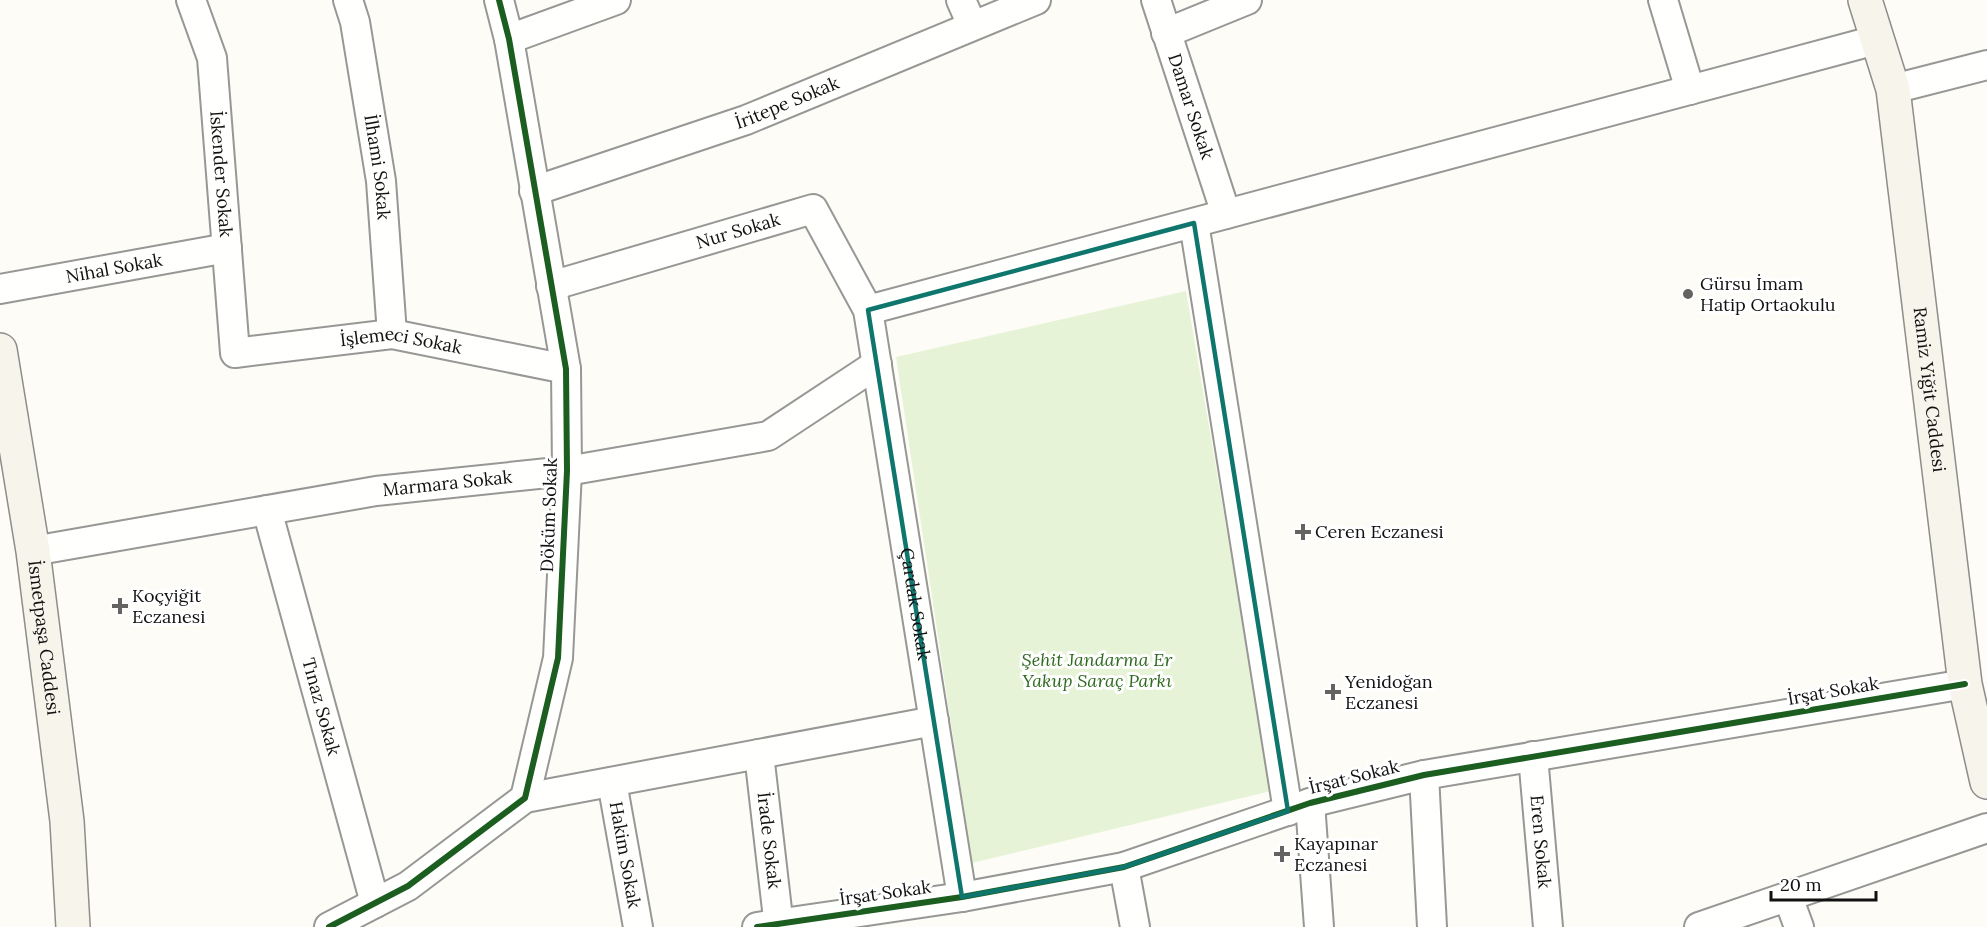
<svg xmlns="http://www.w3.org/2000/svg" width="1987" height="927" viewBox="0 0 1987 927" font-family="Lora,serif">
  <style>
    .green { fill: #e7f3d7 }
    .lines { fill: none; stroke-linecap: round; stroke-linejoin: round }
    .street-casing { stroke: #979795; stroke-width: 32 }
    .secondary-casing { stroke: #8e8d8b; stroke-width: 36 }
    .street { stroke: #fffffe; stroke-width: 28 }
    .secondary { stroke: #f6f4eb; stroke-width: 33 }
    .cycleway-casing { stroke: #fff; stroke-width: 10 }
    .cycleway { stroke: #1b5e20; stroke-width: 6 }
    .marked { fill: none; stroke: #0f766e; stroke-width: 4.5; stroke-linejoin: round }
    .poi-dot { fill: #646362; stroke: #fff; stroke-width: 2 }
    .labels { text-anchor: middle; stroke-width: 6; stroke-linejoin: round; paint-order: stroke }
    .street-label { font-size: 18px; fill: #111; stroke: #fff }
    .poi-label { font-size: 18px; fill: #111; stroke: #fff; text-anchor: start }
    .park-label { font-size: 18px; font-style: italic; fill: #2f6b1f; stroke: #fff }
  </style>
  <rect width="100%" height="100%" fill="#fdfcf7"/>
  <path class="green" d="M1186,291L1271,791L972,863L896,357Z"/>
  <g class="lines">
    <g class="street-casing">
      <g id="street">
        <path id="s1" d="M191,0L212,58L235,353L392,334L566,369"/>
        <path id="s2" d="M348,0L355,22L381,181L392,334"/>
        <path d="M961,0L972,25"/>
        <path id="s3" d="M1156,0L1226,214"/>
        <path d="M1663,0L1690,90"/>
        <path d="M1166,33L1247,0"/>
        <path d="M509,39L616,0"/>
        <path d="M1893,89L1987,65"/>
        <path id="s4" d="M534,191L746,120L1036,0"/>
        <path d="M1194,223L1288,811"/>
        <path id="s5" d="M551,286L813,209L868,310L962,897"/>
        <path id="s6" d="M0,289L227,248"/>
        <path d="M868,310L1876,40"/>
        <path id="s7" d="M267,510L375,903"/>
        <path id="s8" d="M33,551L376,491L567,471L768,436L877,364"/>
        <path id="s9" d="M759,754L779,927"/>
        <path id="s10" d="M1533,756L1548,927"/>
        <path d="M1424,775L1432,927"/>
        <path id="s11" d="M612,782L638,927"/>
        <path d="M525,798L934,721"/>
        <path d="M1310,803L1319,927"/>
        <path d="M1124,867L1135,927"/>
        <path d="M1788,897L1799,927"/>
        <path d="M329,927L408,886L525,798L558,658L567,471L566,369L509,39L499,0"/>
        <path d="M757,927L962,897L1124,867L1310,803L1424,775L1965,684"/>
        <path d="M1699,927L1987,828"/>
      </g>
    </g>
    <g class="secondary-casing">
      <g id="secondary">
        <path id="s12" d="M1865,0L1893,89L1965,684L1987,782"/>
        <path id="s13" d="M0,350L33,551L67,821L73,927"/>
      </g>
    </g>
    <use href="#street" class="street"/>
    <use href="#secondary" class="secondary"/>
    <g class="cycleway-casing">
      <path id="cycleway" d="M329,927L408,886L525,798L558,658L567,471L566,369L509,39L499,0
        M757,927L962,897L1124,867L1310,803L1424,775L1965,684"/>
    </g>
    <use href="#cycleway" class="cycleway"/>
  </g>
  <path class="marked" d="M1194,223L1288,811L1124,867L962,897L868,310Z"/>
  <g class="poi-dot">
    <circle cx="1688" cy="294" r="6"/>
    <path d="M1300 523h6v6h6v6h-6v6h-6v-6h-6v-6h6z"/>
    <path d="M117 597h6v6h6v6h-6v6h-6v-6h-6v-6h6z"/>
    <path d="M1330 683h6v6h6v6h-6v6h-6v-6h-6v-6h6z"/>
    <path d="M1279 845h6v6h6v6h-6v6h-6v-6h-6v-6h6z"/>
  </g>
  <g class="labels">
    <g class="street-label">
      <text dy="6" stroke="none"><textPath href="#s4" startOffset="268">İritepe Sokak</textPath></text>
      <text dy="6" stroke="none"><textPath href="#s3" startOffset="112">Damar Sokak</textPath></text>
      <text dy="6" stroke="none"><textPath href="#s2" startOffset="170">İlhami Sokak</textPath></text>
      <text dy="6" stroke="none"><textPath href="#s1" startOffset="178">İskender Sokak</textPath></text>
      <text dy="6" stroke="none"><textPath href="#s5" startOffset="195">Nur Sokak</textPath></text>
      <text dy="6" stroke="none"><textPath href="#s6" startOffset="116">Nihal Sokak</textPath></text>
      <text dy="6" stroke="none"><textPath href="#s1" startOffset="525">İşlemeci Sokak</textPath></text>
      <text dy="6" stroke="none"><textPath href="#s12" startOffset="396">Ramiz Yiğit Caddesi</textPath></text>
      <text dy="6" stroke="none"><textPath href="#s8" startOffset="420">Marmara Sokak</textPath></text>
      <text transform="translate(549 515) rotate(-88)" y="6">Döküm Sokak</text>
      <text dy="6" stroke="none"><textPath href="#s5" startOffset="686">Çardak Sokak</textPath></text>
      <text dy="6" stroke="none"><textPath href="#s13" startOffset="291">İsmetpaşa Caddesi</textPath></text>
      <text transform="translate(1833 691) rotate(-10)" y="6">İrşat Sokak</text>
      <text dy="6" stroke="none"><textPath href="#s7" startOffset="204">Tınaz Sokak</textPath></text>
      <text transform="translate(1354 777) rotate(-14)" y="6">İrşat Sokak</text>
      <text dy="6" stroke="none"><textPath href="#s9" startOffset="87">İrade Sokak</textPath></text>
      <text dy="6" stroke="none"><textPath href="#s10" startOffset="86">Eren Sokak</textPath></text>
      <text dy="6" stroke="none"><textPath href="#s11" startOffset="74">Hakim Sokak</textPath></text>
      <text transform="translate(885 893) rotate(-8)" y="6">İrşat Sokak</text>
    </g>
    <g class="poi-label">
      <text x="1700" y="290">Gürsu İmam<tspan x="1700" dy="21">Hatip Ortaokulu</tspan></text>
      <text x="1315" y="538">Ceren Eczanesi</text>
      <text x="132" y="602">Koçyiğit<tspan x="132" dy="21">Eczanesi</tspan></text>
      <text x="1345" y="688">Yenidoğan<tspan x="1345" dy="21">Eczanesi</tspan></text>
      <text x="1294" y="850">Kayapınar<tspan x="1294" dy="21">Eczanesi</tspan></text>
    </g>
    <g class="park-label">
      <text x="1097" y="666">Şehit Jandarma Er<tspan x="1097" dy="21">Yakup Saraç Parkı</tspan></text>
    </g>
  </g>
  <path d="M1771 891v9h105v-9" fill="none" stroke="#111111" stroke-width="3"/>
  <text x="1780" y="891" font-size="18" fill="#111111" stroke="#ffffff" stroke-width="4.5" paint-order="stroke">20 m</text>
</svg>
